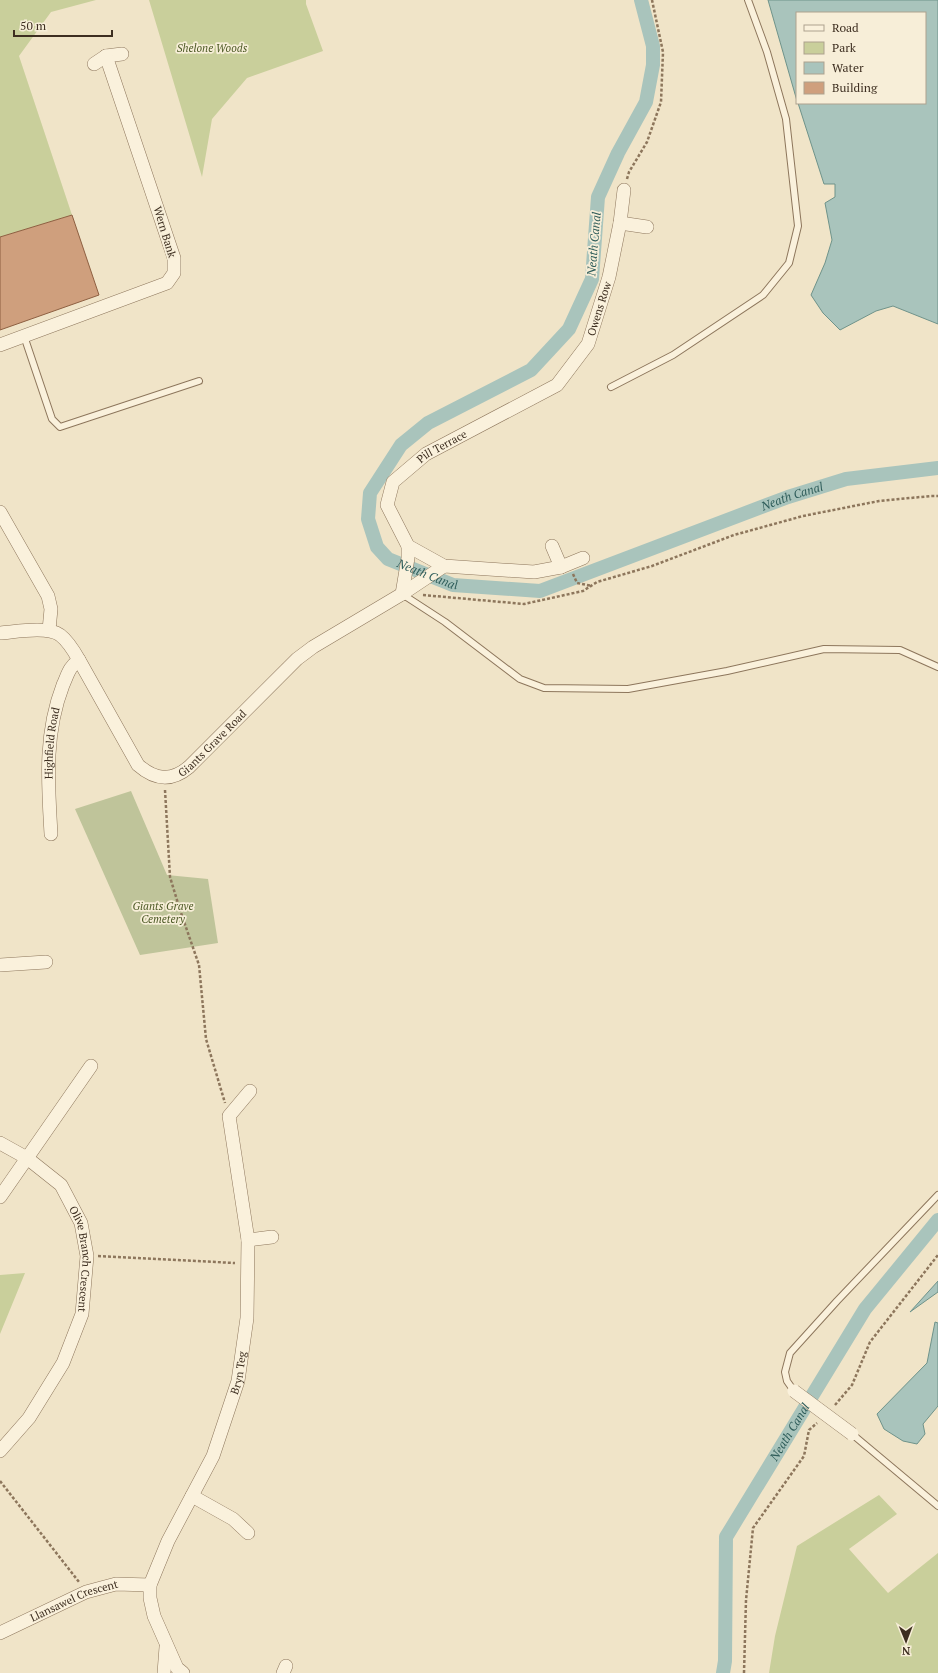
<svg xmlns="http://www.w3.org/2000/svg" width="938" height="1673" viewBox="0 0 938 1673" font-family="'PT Serif',serif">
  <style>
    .green { fill: #c9cf9b }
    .cemetery { fill: #bfc49a }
    .water { fill: #a9c4bc; stroke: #6f938a }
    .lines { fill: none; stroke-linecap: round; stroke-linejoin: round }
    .canal { stroke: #a9c4bc; stroke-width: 14 }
    .building { fill: #cf9f7d; stroke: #8d5f41 }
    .service-casing { stroke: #8d765c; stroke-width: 8 }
    .minor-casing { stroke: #8d765c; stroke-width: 14 }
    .path { stroke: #8d765c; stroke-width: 2.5; stroke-dasharray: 3 2; stroke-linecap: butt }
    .service { stroke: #faf1dc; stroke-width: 6 }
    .minor { stroke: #faf1dc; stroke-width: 13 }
    .minor-bridge-casing { stroke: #8d765c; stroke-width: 14; stroke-linecap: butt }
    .minor-bridge { stroke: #faf1dc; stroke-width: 13 }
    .labels { text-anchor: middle; stroke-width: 3.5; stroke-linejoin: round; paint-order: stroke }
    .park-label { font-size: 11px; font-style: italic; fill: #4d5a26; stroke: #f7eed8 }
    .street-label { font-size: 11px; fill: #3d2e20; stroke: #f7eed8 }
    .water-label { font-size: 12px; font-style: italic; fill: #2f5d5a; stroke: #f7eed8 }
  </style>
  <rect width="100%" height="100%" fill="#f0e4c8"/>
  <path class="green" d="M0,0H96L51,12L19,56L72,215L0,237Z
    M149,0H306V4L323,51L247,78L212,119L202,177Z
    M25,1273L0,1334V1275Z
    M879,1495L897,1514L849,1549L888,1593L938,1553V1673H769L775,1636L797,1546Z"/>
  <path class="cemetery" d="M131,791L167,875L208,879L218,943L140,955L75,809Z"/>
  <path class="water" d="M768,0H938V324L893,306L876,311L840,330L823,313L811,295L825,263L832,240L825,203L835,197V184H824L798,103H925V13H797V101Z
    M938,1281V1292L910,1312Z
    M935,1322L938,1323V1406L923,1424L925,1434L917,1444L903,1441L884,1429L877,1414L927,1363Z"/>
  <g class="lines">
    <g class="canal">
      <path id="s1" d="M641,0L653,46V65L646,102L618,153L598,197L592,279L569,329L531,370L428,423L401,445L370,493L368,519L377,547L388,559L453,585L540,591L788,497L846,479L938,468"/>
      <path id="s2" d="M723,1673L725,1661L726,1537L865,1309L938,1220"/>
    </g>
  </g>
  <path class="building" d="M72,215L99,295L0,330V237Z"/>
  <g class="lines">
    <g class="service-casing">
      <path id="service" d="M24,336L52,419L60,427L199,381
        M611,387L673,355L763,295L789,263L798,226L786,119L767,52L748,0
        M402,594L445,622L520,679L544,688L628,689L727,671L824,649L900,650L938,667
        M794,1391L787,1381L785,1372L790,1353L837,1301L938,1195
        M852,1434L938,1506"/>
    </g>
    <g class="minor-casing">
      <g id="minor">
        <path d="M94,64L106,56L122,54"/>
        <path d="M620,223L647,227"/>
        <path d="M0,345L167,283L174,273V258L106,56"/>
        <path d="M0,512L48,596L51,609L49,630"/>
        <path d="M408,546L444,566L534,572L561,567L583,558"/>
        <path d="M552,546L561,567"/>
        <path id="s3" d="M402,594L408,558V546L387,505L393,482L426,454L557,385L588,344L609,277L620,223L624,190"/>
        <path id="s4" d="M0,633C15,632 47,626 60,635C68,641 74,651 79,660L138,765C155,780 171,782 189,767L297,659L313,647L402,594L444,566"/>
        <path id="s5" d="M51,834C48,783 44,734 63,685C68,674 69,667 79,660"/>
        <path d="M0,965L46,962"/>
        <path id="s6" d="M0,1143L27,1158L61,1185L81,1223L87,1256L82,1314L63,1363L29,1418L0,1451"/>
        <path d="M0,1197L91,1066"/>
        <path d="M248,1240L229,1116L250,1091"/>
        <path d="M192,1496L233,1519L248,1533"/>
        <path id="s7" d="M0,1633L86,1592L116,1584L150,1585"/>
        <path d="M164,1673L166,1647"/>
        <path id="s8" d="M183,1673L177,1668L154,1616L150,1598V1585L168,1541L213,1456L238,1381L247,1318L248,1240L272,1237"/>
        <path d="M283,1673L286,1666"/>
      </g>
    </g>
    <path class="path" d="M627,179L629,172L647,142L661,102L663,52L652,0
      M573,574L577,583L592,586
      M423,595L524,604L583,591L597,582L652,566L734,535L803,516L879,501L931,496H938
      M165,790L170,877L180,910L199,965L206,1039L225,1103
      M98,1256L235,1263
      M835,1405L852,1385L870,1342L938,1255
      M0,1481L79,1582
      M744,1673L746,1600L753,1528L804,1456L809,1430L817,1423"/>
    <use href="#service" class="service"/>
    <use href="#minor" class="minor"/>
    <g class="minor-bridge-casing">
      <path id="minor-bridge" d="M794,1391L852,1434"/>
    </g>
    <use href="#minor-bridge" class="minor-bridge"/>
  </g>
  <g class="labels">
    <g class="park-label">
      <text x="212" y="52">Shelone Woods</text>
      <text x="163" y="910">Giants Grave<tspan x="163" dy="13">Cemetery</tspan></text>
    </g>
    <g class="street-label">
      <text transform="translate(165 232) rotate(73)" y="4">Wern Bank</text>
      <text dy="4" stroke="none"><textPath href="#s3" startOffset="398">Owens Row</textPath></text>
      <text dy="4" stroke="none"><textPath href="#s3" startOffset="179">Pill Terrace</textPath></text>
      <text dy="4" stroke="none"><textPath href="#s4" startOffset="303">Giants Grave Road</textPath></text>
      <text dy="4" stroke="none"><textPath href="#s5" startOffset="91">Highfield Road</textPath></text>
      <text dy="4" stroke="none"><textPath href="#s6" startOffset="153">Olive Branch Crescent</textPath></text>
      <text dy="4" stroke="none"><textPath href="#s8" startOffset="327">Bryn Teg</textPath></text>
      <text dy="4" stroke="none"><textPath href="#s7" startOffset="81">Llansawel Crescent</textPath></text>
    </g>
    <g class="water-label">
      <text transform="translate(594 244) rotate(-85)" y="4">Neath Canal</text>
      <text dy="4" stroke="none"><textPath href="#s1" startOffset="1110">Neath Canal</textPath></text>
      <text dy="4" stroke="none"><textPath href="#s1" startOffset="726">Neath Canal</textPath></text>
      <text dy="4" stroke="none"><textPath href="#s2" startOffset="259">Neath Canal</textPath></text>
    </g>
  </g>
  <rect x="796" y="12" width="130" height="92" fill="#f7eed8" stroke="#ada18e"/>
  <rect x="804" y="25" width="20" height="6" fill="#faf1dc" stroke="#ada18e"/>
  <text x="832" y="32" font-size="12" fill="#3d2e20">Road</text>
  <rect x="804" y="42" width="20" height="12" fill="#c9cf9b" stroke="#ada18e"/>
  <text x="832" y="52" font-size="12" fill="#3d2e20">Park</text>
  <rect x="804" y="62" width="20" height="12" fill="#a9c4bc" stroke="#ada18e"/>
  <text x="832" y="72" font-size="12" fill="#3d2e20">Water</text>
  <rect x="804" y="82" width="20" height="12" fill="#cf9f7d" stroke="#ada18e"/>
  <text x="832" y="92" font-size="12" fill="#3d2e20">Building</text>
  <g transform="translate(906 1641) rotate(179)" stroke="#f7eed8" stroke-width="3" paint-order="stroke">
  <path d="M0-3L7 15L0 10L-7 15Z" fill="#3d2e20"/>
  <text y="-6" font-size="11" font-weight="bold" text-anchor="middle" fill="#3d2e20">N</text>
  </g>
  <path d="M14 30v6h98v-6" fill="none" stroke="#3d2e20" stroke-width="2"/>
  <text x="20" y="30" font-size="12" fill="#3d2e20" stroke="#f7eed8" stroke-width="3" paint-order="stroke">50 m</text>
</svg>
